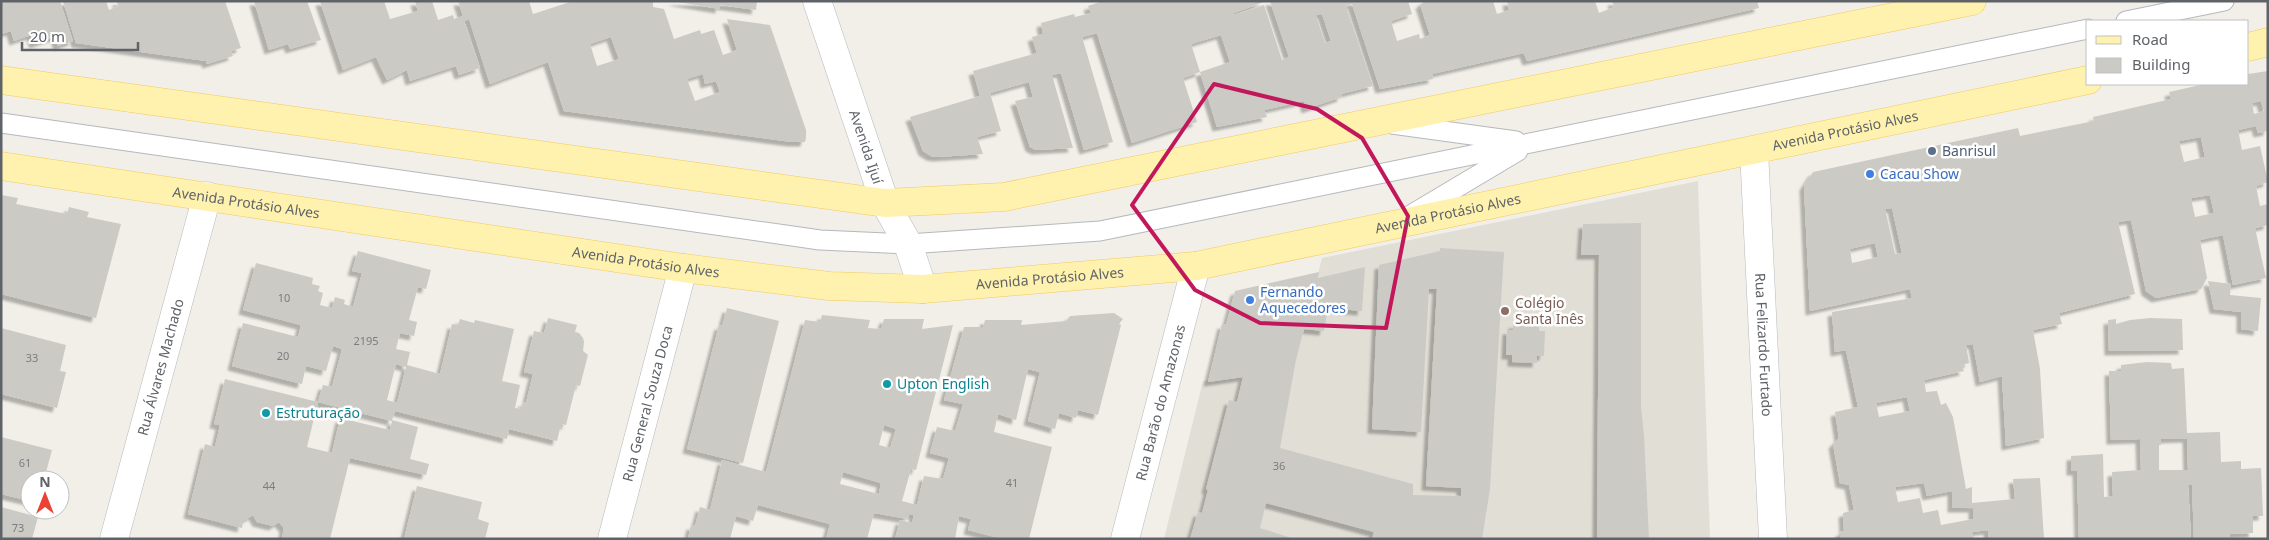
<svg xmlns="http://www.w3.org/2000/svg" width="2269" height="540" viewBox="0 0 2269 540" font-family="'Noto Sans',sans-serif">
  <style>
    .education { fill: #e1ded6 }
    .building { fill: #cccac5; fill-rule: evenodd; filter: url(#shadow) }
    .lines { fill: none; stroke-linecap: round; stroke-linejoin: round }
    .lane-casing { stroke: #b5b8bc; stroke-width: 21 }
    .street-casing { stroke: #b5b8bc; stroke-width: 29 }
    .secondary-casing { stroke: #b6babf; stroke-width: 29 }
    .primary-casing { stroke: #f2c960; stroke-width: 29 }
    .lane { stroke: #fff; stroke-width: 19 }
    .street { stroke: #fff; stroke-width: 28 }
    .secondary { stroke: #fff; stroke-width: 28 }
    .primary { stroke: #fff2af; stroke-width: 28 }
    .marked { fill: none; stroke: #c2185b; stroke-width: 4; stroke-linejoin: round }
    .service-dot { fill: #5c6f8a; stroke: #fff; stroke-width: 2 }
    .shop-dot { fill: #3f7fe0; stroke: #fff; stroke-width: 2 }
    .education-dot { fill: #8d6e63; stroke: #fff; stroke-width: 2 }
    .culture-dot { fill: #0f9aa8; stroke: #fff; stroke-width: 2 }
    .labels { text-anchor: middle; stroke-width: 5; stroke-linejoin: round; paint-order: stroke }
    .number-label { font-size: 11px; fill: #7a7d7f }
    .street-label { font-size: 14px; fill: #5f6368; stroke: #fff }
    .service-label { font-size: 14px; fill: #4e5e75; stroke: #fff; text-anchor: start }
    .shop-label { font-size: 14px; fill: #366cbe; stroke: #fff; text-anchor: start }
    .education-label { font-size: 14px; fill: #785e54; stroke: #fff; text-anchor: start }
    .culture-label { font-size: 14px; fill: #0d838f; stroke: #fff; text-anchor: start }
  </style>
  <defs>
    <filter id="shadow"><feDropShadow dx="-4.5" dy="4.5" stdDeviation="1" flood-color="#0004"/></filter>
  </defs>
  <rect width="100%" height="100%" fill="#f1efe8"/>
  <path class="education" d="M1698,181L1710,539H1164L1203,381L1295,365L1322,258Z"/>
  <path class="building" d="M1,1H60L73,41L58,46L55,37L34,44L31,35L14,41L11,31L1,34Z
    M63,1H106L109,10L118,6L117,1H225L241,48L231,51L233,56L207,64L206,61L76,43Z
    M254,1H307L321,40L290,49L288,44L269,50Z
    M320,1H384L390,19L418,11L415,1H432L438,20L453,15L454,19L463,16L458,1H529L533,14L573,1H653V7L664,9L674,39L700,30L701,34L714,30L723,55L737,50L727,19L770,25L806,130V137L805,142H792L564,111L548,62L490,84L469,19L464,21L480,68L459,75L456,66L410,81L407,70L387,80L376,57L343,70ZM611,37L619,59L597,66L590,44ZM703,74L705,84L716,81L720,92L695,101L687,79Z
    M672,1H757L756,10L720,5V9Z
    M1103,1H1266L1234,13V15L1264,5L1282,60L1289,57L1270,1H1408L1412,14L1391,21L1397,41L1419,34L1420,39L1430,35L1420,4L1423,3L1422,1H1493L1497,14L1509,10L1507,1H1595L1599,13L1614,7L1612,1H1757L1759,8L1527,61L1524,53L1432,74L1433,79L1380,89L1352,4L1346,6L1373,86L1341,94L1342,97L1306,109L1304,101L1264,110L1267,117L1217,127L1200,72L1183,78L1197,122L1132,143L1097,33L1082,37L1113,142L1084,150L1061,73L1052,75L1073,148L1036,150L1030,147L1015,101L1033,97L1029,82L990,93L1001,131L977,137L983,154L937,157L931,156L923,151L910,117L980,96L973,71L1037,53L1032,37L1043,34L1041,23L1074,14L1075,17L1091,13L1088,6ZM1322,14L1331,41L1325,43L1316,15ZM1221,35L1230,62L1200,72L1191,44Z
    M2268,71V131L2258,133L2256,126L2238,130L2242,150L2260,146L2268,182L2256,186L2260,206L2268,204V225L2255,228L2266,278L2233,285L2223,235L2200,240L2207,278L2201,289L2156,298L2146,291L2131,220L2118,222L2135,294L2059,313L2062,324L2033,330L2040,369L2044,438L2006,446L2002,376L1980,382L1973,344L1966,345L1969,363L1962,365L1964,371L1924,380L1926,392L1937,391L1941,405L1946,403L1953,417L1966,489L1972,487V503L2015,499L2013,479L2040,478L2044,539H1989L1988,530L1973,532V539H1840V532L1844,531L1843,513L1854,510L1849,485L1840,483L1833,444L1839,438L1835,412L1858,407L1846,350L1835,352L1832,312L1912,298L1910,289L1810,311L1804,186L1813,172L2018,128L2020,136L2094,121L2093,117L2171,99L2169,92L2205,84H2248V74ZM2261,101L2264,111L2254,114L2252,103ZM2201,137L2205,157L2184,162L2179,141ZM2210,195L2214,213L2195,217L2191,198ZM1892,208L1902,253L1895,254L1885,209ZM1875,243L1878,257L1852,263L1850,249ZM1907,397L1910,411L1879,417L1876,403ZM1924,483L1927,496L1952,491V508H1973V519L1941,525L1938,510L1923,513L1920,498L1898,502L1895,487Z
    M1,195L18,198L16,204L67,214L69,207L89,212L87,217L121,224L96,318L1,294Z
    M1641,223V407L1644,435L1649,539H1597L1599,255H1581L1583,224Z
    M1440,248L1504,252L1490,489L1482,539H1372L1374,532L1266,503L1260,528L1295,539H1190L1198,512L1202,513L1208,490L1206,489L1229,400L1237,402L1243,377L1208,382L1222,324L1226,325L1235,291L1319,272L1318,278L1365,267L1362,311L1328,308L1324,331L1304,329L1295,365L1280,448L1413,484V495L1461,496V488L1426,486L1437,289H1429L1421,432L1372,429L1379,265L1440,251Z
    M358,251L431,270L426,289L418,287L409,320L417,322L414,336L400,333L396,349L410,352L407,365L440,374L452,324L458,325L460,319L474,323L475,320L514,329L502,381L520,385L515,408L521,409L523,402L526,403L533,374L524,372L534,331L544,333L548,318L577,325L575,332L579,333L583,338L584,342L583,351L588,355L580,386L576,385L566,425L561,424L557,441L509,429L507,439L395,411L392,420L418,427L410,459L429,464L426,475L350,458L330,539L282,538L284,528L279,522L273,526L257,522L253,515L243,521L242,528L188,514L205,444L215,447L220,425L214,424L225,379L318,402L323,385L332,387L342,349L333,346L326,371L306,366L302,384L232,366L243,323L298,337L301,325L243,310L256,263L313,278L312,284L320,286L318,291L323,293L320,305L332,308L335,297L345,300L344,304L353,307L362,273L352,271ZM396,364L406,367L397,403L387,400ZM318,402L392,421L390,430L340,418L332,453L307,447Z
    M2208,281L2231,284L2230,295L2261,298L2258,331L2241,329V312L2214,309Z
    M727,308L779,321L743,463L687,449L719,325L722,326Z
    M1114,313L1123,319L1119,324L1121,325L1098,415L1078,410L1076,418L1059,413L1055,429L1028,421L1040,372L1028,369L1016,420L998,414L994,432L1052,447L1029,539H1003L968,530L971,519L959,516L955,539H895L900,520L912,523L914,515L909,514L908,519L874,513L867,539H826L830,524L758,505L753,521L736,516L730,539H688L691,525L695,526L700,507L710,510L722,460L766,472L805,320L820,322L822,315L870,320L868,328L881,329L884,319H924L922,329L953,325L916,470L911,469L902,501L917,505L924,476L943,479L949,458L930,453L937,427L955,431L963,404L944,400L964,327H983L985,320H1022L1021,325L1066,321L1070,316ZM884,425L896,429L890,448L879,445ZM843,472L881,483L879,494L840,484Z
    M2150,318L2182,319L2183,350L2109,351L2108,320L2116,319V324L2130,320Z
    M1513,324L1539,325V331H1545L1544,356H1537V363L1512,362V355H1506L1507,330H1513Z
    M1,328L66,345L60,371L66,372L57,408L1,394Z
    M2147,362L2171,363L2172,369L2184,368L2187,433L2220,432L2221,462L2241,461V469L2261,468L2263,516H2253V533L2230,534V539H2194L2192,485H2188L2191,539L2079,538L2077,471H2071V456L2103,454L2104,497L2113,496L2112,472L2141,470L2140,439L2111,440L2109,371H2121V365ZM2187,438L2188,470H2159V445H2161V439Z
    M1,437L52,450L45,476L50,478L49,480H30V501L1,494Z
    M417,486L482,502L478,519L489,523L485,539H404Z
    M1,507L38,517L32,539H1Z"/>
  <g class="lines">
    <g class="lane-casing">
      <path id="lane" d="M2126,21L2224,1
        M1,123L820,240L908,244L1100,231L2088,29
        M1392,124L1516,141
        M1409,216L1518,151"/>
    </g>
    <g class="street-casing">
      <g id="street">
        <path id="s1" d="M114,539L207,196"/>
        <path id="s2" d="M612,539L683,268"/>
      </g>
    </g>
    <g class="secondary-casing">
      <g id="secondary">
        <path id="s3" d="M817,1L885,203L908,244L923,289"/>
        <path id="s4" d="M1754,150L1773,539"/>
        <path id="s5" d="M1125,539L1196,266"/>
      </g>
    </g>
    <g class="primary-casing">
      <g id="primary">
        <path d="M2248,47L2268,42"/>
        <path d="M1,80L885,203L1004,197L1972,1"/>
        <path id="s6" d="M1,166L683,268L829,286L923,289L1196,266L2088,80"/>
      </g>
    </g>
    <use href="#lane" class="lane"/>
    <use href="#street" class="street"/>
    <use href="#secondary" class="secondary"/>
    <use href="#primary" class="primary"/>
  </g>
  <path class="marked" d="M1214,84L1317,109L1362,138L1408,216L1386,328L1260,323L1195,290L1132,205Z"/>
  <circle class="service-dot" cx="1932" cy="151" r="5"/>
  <g class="shop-dot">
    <circle cx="1870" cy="174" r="5"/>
    <circle cx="1250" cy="300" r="5"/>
  </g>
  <circle class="education-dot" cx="1505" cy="311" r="5"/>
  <g class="culture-dot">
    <circle cx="887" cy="384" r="5"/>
    <circle cx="266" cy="413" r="5"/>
  </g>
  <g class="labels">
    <g class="number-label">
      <text x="284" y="302">10</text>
      <text x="366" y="345">2195</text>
      <text x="283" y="360">20</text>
      <text x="32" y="362">33</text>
      <text x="25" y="467">61</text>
      <text x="1279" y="470">36</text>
      <text x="1012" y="487">41</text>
      <text x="269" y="490">44</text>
      <text x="18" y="532">73</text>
    </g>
    <g class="street-label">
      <text dy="5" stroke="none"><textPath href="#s6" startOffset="1868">Avenida Protásio Alves</textPath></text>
      <text dy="5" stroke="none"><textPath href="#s3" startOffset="154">Avenida Ijuí</textPath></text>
      <text dy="5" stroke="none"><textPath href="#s6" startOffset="248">Avenida Protásio Alves</textPath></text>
      <text dy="5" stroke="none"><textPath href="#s6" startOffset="1462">Avenida Protásio Alves</textPath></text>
      <text dy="5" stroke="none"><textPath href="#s6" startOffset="652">Avenida Protásio Alves</textPath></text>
      <text dy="5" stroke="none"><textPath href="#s6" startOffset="1058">Avenida Protásio Alves</textPath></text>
      <text dy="5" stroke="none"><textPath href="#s4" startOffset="195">Rua Felizardo Furtado</textPath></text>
      <text dy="5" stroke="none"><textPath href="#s1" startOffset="178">Rua Álvares Machado</textPath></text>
      <text dy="5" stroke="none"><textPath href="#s5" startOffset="141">Rua Barão do Amazonas</textPath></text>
      <text dy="5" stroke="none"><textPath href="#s2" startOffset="140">Rua General Souza Doca</textPath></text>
    </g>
    <g class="service-label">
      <text x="1942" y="156">Banrisul</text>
    </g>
    <g class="shop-label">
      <text x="1880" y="179">Cacau Show</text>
      <text x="1260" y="297">Fernando<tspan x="1260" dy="16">Aquecedores</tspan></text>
    </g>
    <g class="education-label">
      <text x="1515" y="308">Colégio<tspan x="1515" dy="16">Santa Inês</tspan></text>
    </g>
    <g class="culture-label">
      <text x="897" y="389">Upton English</text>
      <text x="276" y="418">Estruturação</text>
    </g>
  </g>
  <rect width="2269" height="540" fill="none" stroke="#5f6368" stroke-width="5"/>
  <rect x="2086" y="20" width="162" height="65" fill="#ffffff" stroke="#bfc1c3"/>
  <rect x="2096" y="36" width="25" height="8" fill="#fff2af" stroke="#bfc1c3"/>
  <text x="2132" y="45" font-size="15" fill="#5f6368">Road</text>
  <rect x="2096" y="58" width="25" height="15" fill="#cccac5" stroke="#bfc1c3"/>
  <text x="2132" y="70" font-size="15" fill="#5f6368">Building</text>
  <g transform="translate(45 495)"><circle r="24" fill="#ffffff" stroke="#bfc1c3"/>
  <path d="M0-4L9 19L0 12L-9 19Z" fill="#ea4335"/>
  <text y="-8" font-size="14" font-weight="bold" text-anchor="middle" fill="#5f6368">N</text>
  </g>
  <path d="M22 42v8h116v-8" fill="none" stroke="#5f6368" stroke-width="2.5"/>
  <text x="30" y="42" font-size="15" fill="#5f6368" stroke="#ffffff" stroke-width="4" paint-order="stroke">20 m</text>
</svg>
